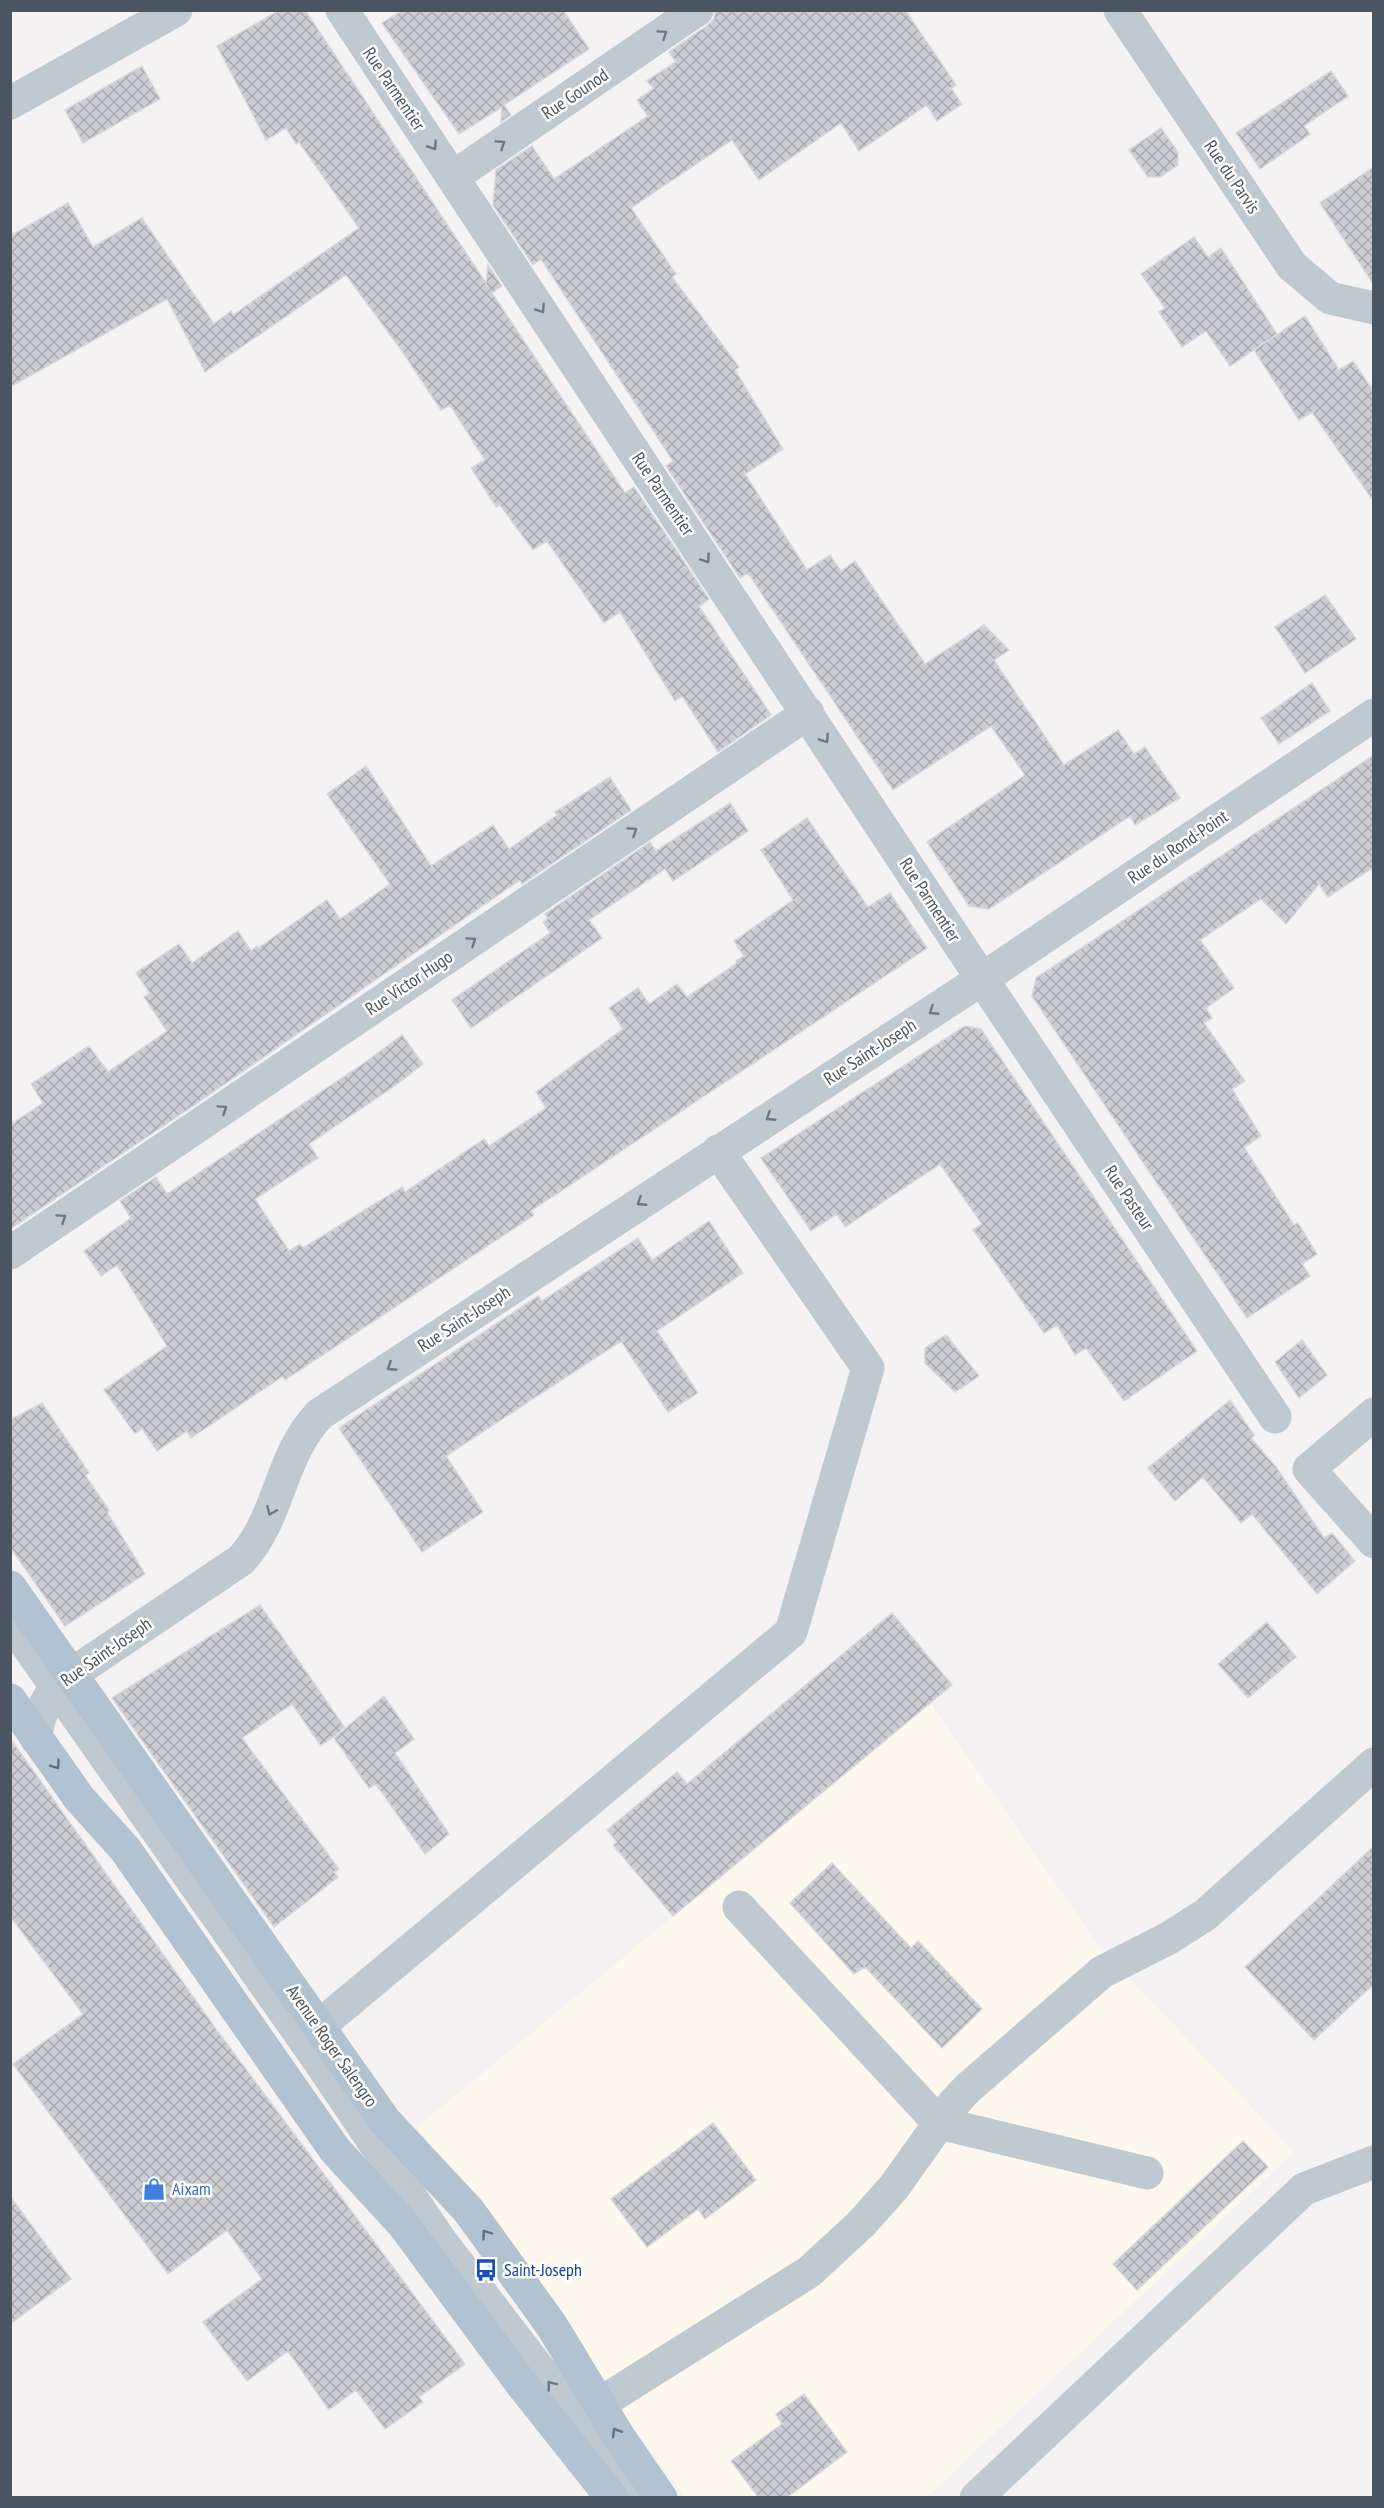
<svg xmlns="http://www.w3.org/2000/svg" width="1384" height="2508" viewBox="0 0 1384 2508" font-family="'PT Sans Narrow',sans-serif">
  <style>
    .commercial { fill: #fdf8ed }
    .building { fill: url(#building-cross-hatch); stroke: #d6d8dd; stroke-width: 1.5 }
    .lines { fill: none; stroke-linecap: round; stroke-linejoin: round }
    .minor { stroke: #bfc9d1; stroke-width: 33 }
    .major { stroke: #b1c2d0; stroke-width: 33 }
    .oneway { stroke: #6c7882 }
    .oneway2 { stroke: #63707c }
    .labels { text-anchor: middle; stroke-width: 5; stroke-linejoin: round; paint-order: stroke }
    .street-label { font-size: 18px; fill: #495560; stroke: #fff }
    .shop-label { font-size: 18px; fill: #366cbe; stroke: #fff; text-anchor: start }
    .transit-label { font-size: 18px; fill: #164399; stroke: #fff; text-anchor: start }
  </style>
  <defs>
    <pattern id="building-cross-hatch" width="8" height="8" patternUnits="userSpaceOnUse" patternTransform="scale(1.5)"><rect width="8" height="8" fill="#ccced4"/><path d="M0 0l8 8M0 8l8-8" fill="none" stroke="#a8aaaf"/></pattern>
  </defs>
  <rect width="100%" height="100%" fill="#f4f2f2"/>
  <path class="commercial" d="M931,1704L1099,1946L1294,2152L927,2497L685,2498L417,2127Z"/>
  <path class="building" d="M280,10H305L486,283L488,265L502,286L492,293L625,493L634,487L709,599L699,606L771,715L718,752L682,696L675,701L620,612L604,623L547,541L533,550L500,505L496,507L471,468L485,460L450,405L441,410L400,348L346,275L205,372L167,299L10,387V236L68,203L93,247L142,218L214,324L231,311L233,315L359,228L299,142L296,144L286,128L266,140L217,46Z
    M403,10H563L589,49L504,105L511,115L501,122L502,107L459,134L382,23Z
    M715,10H905L956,85L951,88L962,104L937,121L927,105L859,151L841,123L759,180L732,140L631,208L676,274L672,277L739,367L735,370L783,449L745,474L807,570L830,555L841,571L855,561L925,664L984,625L1009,650L994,660L1064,765L1118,730L1134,754L1145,747L1180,798L1135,825L1130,816L989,909L969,906L927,842L1025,775L991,726L893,790L748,573L740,578L666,466L673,461L541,259L533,265L493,205L496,170L532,146L554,179L648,116L637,100L654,88L646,81L676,62L669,52L708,25L714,19Z
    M142,66L160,99L83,143L65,110Z
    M1331,71L1348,96L1304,126L1310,134L1260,169L1236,133Z
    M1161,128L1178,152V165L1160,177H1148L1129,150Z
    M1374,167V285L1320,203Z
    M1194,237L1208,257L1221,248L1277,334L1230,366L1206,331L1182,347L1159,312L1165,308L1141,274Z
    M1305,316L1339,370L1353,361L1374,392V502L1312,412L1299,420L1254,350Z
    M1325,595L1356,639L1305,673L1275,627Z
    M1312,683L1330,711L1279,744L1261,718Z
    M1374,755V867L1328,897L1319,884L1286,924L1261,899L1200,940L1234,988L1206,1008L1212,1018L1204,1023L1245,1081L1232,1089L1261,1136L1244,1147L1294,1225L1298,1223L1317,1254L1302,1264L1310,1276L1247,1318L1032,996L1036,978Z
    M366,766L431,866L493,825L509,849L557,815L555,812L610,777L631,810L522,884L520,880L187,1110L10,1229V1125L43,1103L31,1084L89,1046L108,1072L167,1031L144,997L150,993L136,973L179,944L192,963L238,931L251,951L257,946L258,948L327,900L340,919L390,884L327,794Z
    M730,803L748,831L673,881L665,869L589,920L602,938L471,1028L452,1000L550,933L543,922L548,918L545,914L650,842L656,851Z
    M807,818L868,907L890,893L927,948L531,1211L534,1215L504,1235L285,1380L283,1376L191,1438L187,1431L157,1451L142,1428L135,1434L104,1390L167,1346L117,1265L101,1276L84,1251L131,1218L120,1201L156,1177L167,1194L360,1066L402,1035L423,1064L396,1085L309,1144L318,1158L255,1199L289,1251L300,1244L303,1248L402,1187L405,1192L484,1139L489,1146L546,1108L536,1092L623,1029L609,1008L638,988L649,1004L677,984L687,997L737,963L736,961L744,956L734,941L793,900L761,850Z
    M965,1026L981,1029L1197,1351L1124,1401L1086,1348L1075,1355L1057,1325L1044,1333L973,1230L982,1224L940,1164L845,1227L837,1214L811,1231L761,1158Z
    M709,1221L743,1273L657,1331L698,1393L668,1412L621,1341L446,1456L483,1512L422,1552L339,1428L538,1296L542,1301L638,1238L652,1260Z
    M946,1335L979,1376L955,1392L925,1363V1348Z
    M1302,1340L1327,1375L1299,1398L1275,1362Z
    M1230,1400L1254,1435L1251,1438L1276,1467L1324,1538L1332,1533L1355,1561L1317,1594L1252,1514L1241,1523L1203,1477L1175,1501L1148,1468Z
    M42,1403L89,1473L85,1475L109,1510L107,1512L145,1574L65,1626L10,1547V1420Z
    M260,1605L345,1728L321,1746L292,1704L242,1738L339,1869L334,1872L338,1877L274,1927L112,1698Z
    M892,1613L952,1685L673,1916L613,1845L617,1842L607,1830L677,1772L687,1784Z
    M1267,1622L1296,1657L1248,1698L1218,1664Z
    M384,1696L414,1739L395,1753L449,1834L425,1854L376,1784L369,1788L334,1738Z
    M10,1738L216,2029L465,2364L419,2397L423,2402L385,2429L356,2390L329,2410L288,2351L247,2381L203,2322L262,2279L227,2230L168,2274L13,2064L83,2014L10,1916Z
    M1374,1846V1984L1314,2040L1245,1967Z
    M832,1863L911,1948L918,1941L982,2009L942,2048L865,1967L854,1974L790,1903Z
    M713,2123L756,2180L705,2219L698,2209L647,2247L611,2199Z
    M1243,2141L1268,2167L1137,2290L1113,2264Z
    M10,2196L71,2279L10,2324Z
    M804,2394L847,2452L786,2498H759L731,2461L782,2424L776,2414Z"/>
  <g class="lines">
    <path class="minor" d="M342,10L982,979L1275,1417
      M1120,10L1292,266L1330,298L1374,308
      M10,103L176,10
      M453,177L697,10
      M10,1253L808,713
      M1374,1414L1309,1469L1374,1542
      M10,1621L319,2061L440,2240L638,2498
      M36,1738C38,1714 47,1696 63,1680L241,1560C280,1518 280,1454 320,1414L982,979L1374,715
      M739,1907L939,2123L1147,2173
      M318,2027L791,1632L868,1368L718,1151
      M599,2404L809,2272L861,2224L894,2187L953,2104L968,2088L1102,1972L1169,1938L1205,1915L1374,1764
      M976,2498L1304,2189L1374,2162"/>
    <path class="major" d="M10,1587L385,2121L469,2211L552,2326L619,2437L661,2498
      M10,1700L79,1798L125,1849L335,2150L403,2224L520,2382L612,2498"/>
  </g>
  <defs><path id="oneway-chevron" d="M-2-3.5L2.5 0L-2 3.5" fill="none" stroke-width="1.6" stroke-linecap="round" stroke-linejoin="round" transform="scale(1.5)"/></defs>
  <g class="oneway">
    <use href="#oneway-chevron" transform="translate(663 34) rotate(-34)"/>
    <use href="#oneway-chevron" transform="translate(501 144) rotate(-34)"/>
    <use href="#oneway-chevron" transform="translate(433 146) rotate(56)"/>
    <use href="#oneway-chevron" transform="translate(541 309) rotate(56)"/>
    <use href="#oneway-chevron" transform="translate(706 559) rotate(56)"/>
    <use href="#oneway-chevron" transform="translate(825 739) rotate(57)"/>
    <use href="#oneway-chevron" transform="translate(633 831) rotate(-34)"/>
    <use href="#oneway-chevron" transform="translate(472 941) rotate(-34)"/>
    <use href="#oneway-chevron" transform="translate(933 1011) rotate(147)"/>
    <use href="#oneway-chevron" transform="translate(223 1109) rotate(-34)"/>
    <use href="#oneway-chevron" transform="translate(770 1117) rotate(147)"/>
    <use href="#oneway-chevron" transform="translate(641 1202) rotate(147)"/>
    <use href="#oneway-chevron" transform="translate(62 1218) rotate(-34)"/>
    <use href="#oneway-chevron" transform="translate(391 1367) rotate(147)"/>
    <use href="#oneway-chevron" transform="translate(271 1511) rotate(113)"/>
    <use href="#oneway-chevron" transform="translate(551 2385) rotate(-128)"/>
  </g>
  <g class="oneway2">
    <use href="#oneway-chevron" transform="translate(56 1765) rotate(54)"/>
    <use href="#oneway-chevron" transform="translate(486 2234) rotate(-126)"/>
    <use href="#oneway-chevron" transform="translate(616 2432) rotate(-121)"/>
  </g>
  <defs>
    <g id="shop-bare" transform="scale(1.8)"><path d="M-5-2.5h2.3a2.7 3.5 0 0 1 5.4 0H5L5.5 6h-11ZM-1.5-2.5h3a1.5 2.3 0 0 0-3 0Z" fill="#3f7fe0" stroke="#fff" stroke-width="2.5" paint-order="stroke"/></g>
    <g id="bus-bare" transform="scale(1.8)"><path d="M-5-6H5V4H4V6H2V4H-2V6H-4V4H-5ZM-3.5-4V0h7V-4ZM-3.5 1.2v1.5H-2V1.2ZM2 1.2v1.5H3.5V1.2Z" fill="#1a4fb4" stroke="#fff" stroke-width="2.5" paint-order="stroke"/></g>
  </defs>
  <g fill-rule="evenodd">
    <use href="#shop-bare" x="154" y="2189"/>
    <use href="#bus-bare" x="486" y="2270"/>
  </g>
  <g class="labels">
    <g class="street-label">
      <text transform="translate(394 89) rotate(56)" y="6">Rue Parmentier</text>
      <text transform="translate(575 94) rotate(-34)" y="6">Rue Gounod</text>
      <text transform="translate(1232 177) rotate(56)" y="6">Rue du Parvis</text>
      <text transform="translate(663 494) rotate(56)" y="6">Rue Parmentier</text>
      <text transform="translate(1178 847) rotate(-34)" y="6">Rue du Rond-Point</text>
      <text transform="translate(930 900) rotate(57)" y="6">Rue Parmentier</text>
      <text transform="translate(409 983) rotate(-34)" y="6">Rue Victor Hugo</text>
      <text transform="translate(870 1052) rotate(-33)" y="6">Rue Saint-Joseph</text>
      <text transform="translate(1129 1198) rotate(56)" y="6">Rue Pasteur</text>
      <text transform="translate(464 1319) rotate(-33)" y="6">Rue Saint-Joseph</text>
      <text transform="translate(106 1652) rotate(-35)" y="6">Rue Saint-Joseph</text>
      <text transform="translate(332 2046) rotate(55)" y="6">Avenue Roger Salengro</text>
    </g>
    <g class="shop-label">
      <text x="172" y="2195">Aixam</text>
    </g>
    <g class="transit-label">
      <text x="504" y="2276">Saint-Joseph</text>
    </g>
  </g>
  <rect width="1384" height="2508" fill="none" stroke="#495560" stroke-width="24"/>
</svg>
